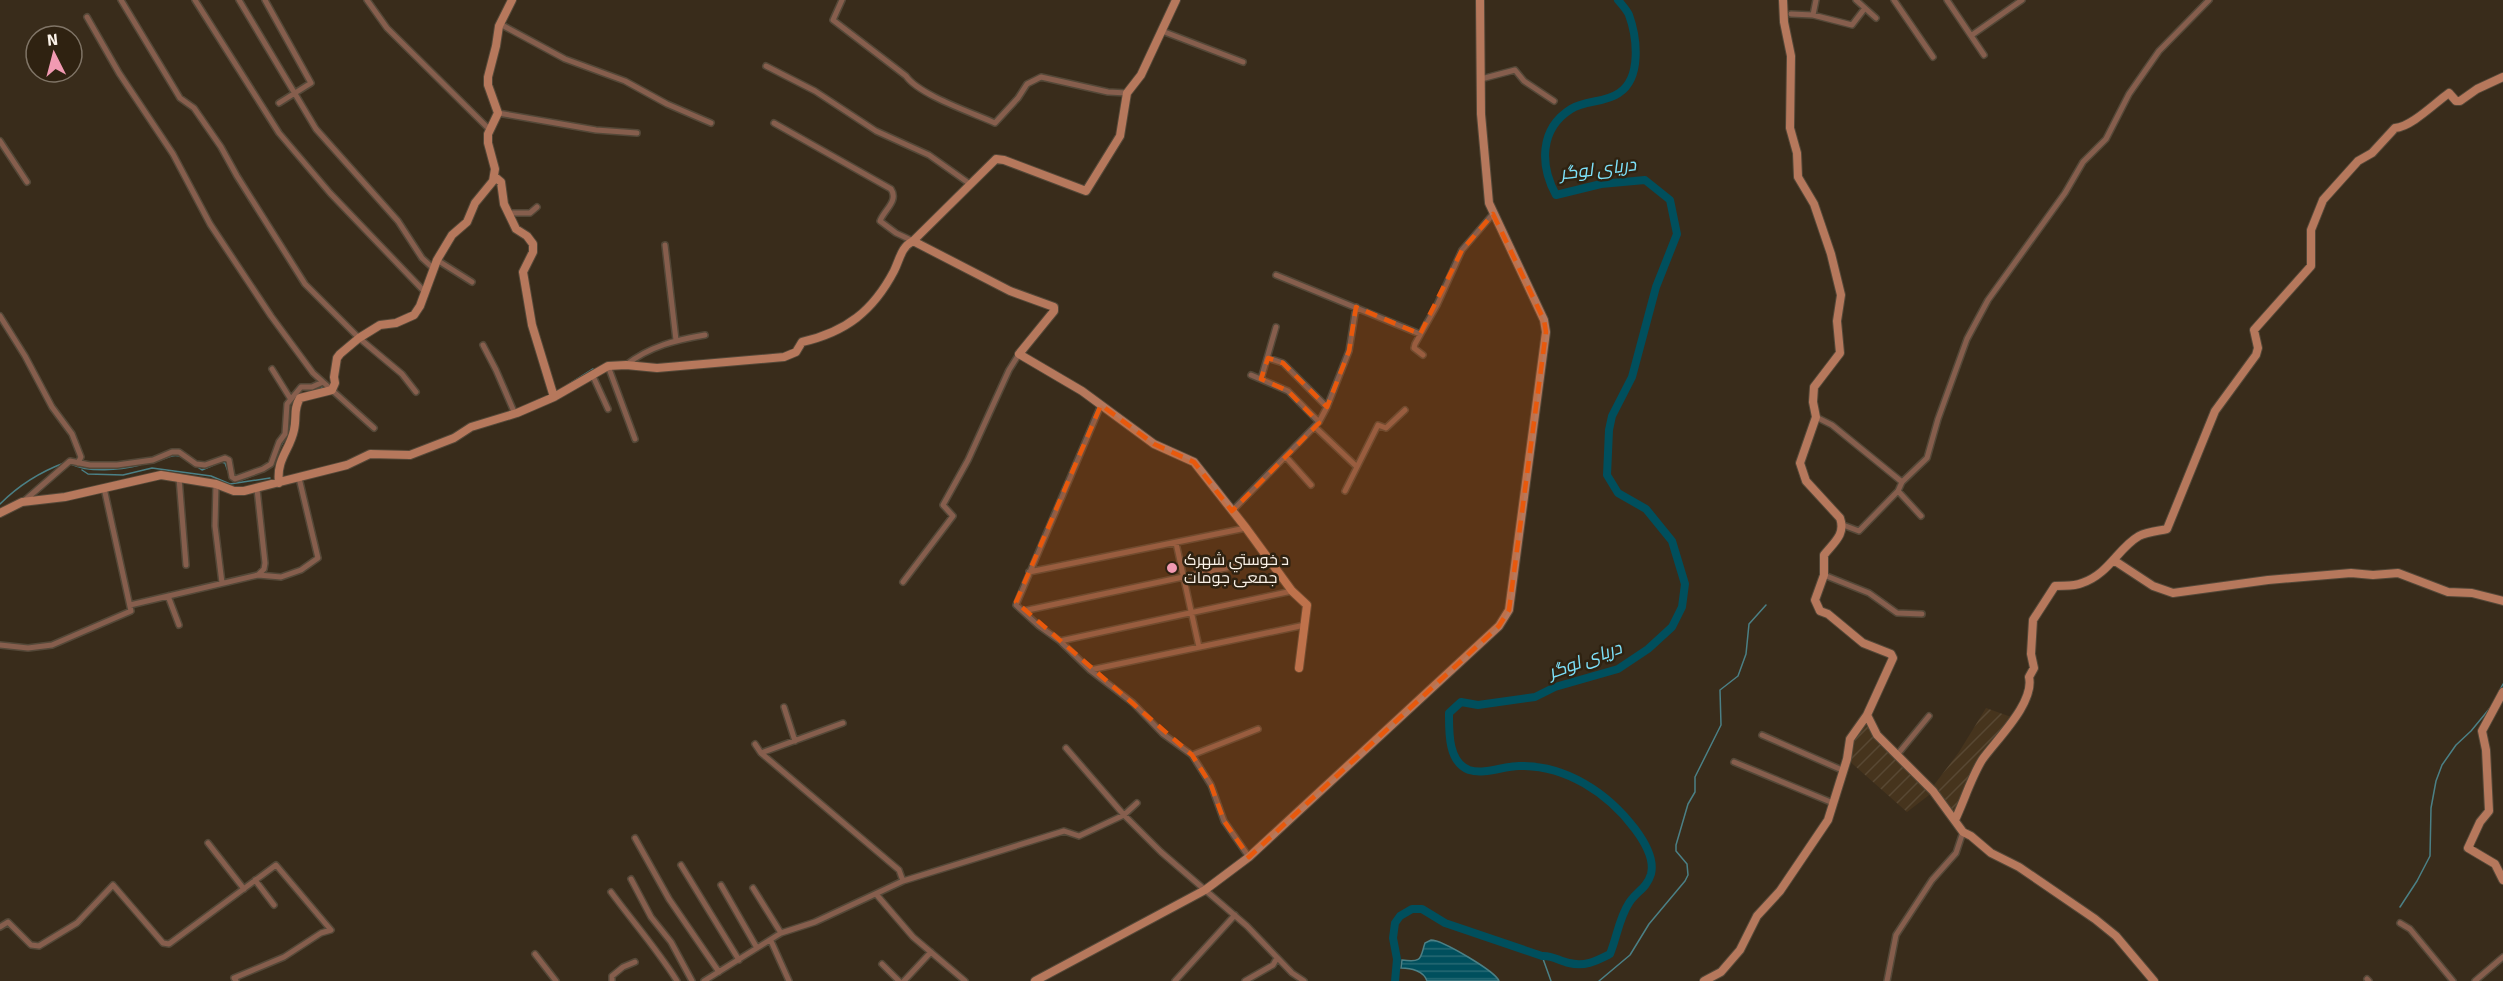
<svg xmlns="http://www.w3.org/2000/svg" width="2503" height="981" viewBox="0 0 2503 981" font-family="Signika,Cairo,sans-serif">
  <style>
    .industrial { fill: url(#industrial-furrows) }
    .water { fill: url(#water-rules); stroke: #4b8086; stroke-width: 1.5 }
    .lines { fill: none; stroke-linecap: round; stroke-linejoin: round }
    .stream { stroke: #4b8086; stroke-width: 1.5 }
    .river { stroke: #004f5d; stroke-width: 8 }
    .street-casing { stroke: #544838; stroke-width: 8 }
    .secondary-casing { stroke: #544838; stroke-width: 10 }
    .street { stroke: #865e4d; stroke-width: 5 }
    .secondary { stroke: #b6785c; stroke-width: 8 }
    .marked { fill: #e8590c; fill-opacity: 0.2; stroke: #e8590c; stroke-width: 4.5; stroke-dasharray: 12 8; stroke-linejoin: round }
    .poi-dot { fill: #f19ab2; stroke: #2f2211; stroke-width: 2 }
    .labels { text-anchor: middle; stroke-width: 5; stroke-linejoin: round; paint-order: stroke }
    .poi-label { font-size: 16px; fill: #faf1e7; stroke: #2f2211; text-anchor: start }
    .water-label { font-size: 18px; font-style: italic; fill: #7de1fa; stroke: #2f2211 }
  </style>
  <defs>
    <pattern id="industrial-furrows" width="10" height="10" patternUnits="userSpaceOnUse" patternTransform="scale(1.5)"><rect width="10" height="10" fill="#46341d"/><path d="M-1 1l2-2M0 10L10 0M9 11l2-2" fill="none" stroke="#584833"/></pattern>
    <pattern id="water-rules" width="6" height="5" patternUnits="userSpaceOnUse" patternTransform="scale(1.5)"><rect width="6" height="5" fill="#004f5d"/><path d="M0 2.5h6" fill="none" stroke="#266974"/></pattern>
  </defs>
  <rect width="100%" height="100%" fill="#392c1b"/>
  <path class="industrial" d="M1986,708L2014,718L1990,751L1955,820L1933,792L1907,812L1847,759L1848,747L1867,715L1870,724L1931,789L1959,752Z"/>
  <path class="water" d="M1431,940C1442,940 1495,971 1499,981H1427C1424,971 1411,968 1401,968L1402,960C1423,963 1420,958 1425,943Z"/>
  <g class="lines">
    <path class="stream" d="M566,386L593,369
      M313,389H320L325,385
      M523,407L540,399
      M280,447L289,432L288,418
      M153,462C164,461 171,452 182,457
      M221,462L225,463L229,474
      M71,464C90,473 119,470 140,465
      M196,466L202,470L216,464
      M82,470L88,474L123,475L152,468L211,476L230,484L270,478
      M236,482L257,474
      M0,504C18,486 40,472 64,463
      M2494,701L2503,684
      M2400,907L2417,881L2430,856L2431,808L2436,781L2442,765L2456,745L2471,731L2490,708
      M1542,956L1551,981
      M1599,981L1630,955L1649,924L1685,881L1688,875L1687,864L1676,851V845L1688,804L1695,792V777L1721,725L1720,690L1738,676L1746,654L1749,624L1766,605"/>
    <path class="river" d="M1395,981L1397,959L1393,938L1395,923L1400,916L1412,909H1422L1445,923L1542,956C1552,955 1559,961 1569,963C1585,967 1596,961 1610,954C1617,937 1619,918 1629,903C1636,892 1647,888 1651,874C1655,858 1644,841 1635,829C1608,793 1566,765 1519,766C1503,766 1485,775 1469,770C1448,762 1449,732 1449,713L1461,702L1478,705L1535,697L1555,687L1618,669L1648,649L1672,627L1682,607L1685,584L1672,541L1646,509L1618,493L1607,475L1609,430L1612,416L1632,377L1656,287L1677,234L1670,200L1645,180L1601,184L1556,195C1540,166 1539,129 1571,109C1585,100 1605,103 1619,93C1642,78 1637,37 1629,15C1627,10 1622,5 1618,0"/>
    <g class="street-casing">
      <path id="street" d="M121,0L180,98L194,108L221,147L237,176L305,284L359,338L402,374L416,392
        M195,0L279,133L330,193L422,289L426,290
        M239,0L316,129L398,221L422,258L434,269
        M265,0L311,83L279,103
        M367,0L387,28L490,130
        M842,0L833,20L906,76C919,95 973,113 995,123L1018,98L1027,84L1041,77L1108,92L1127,93
        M1856,0L1876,18
        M1894,0L1933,57
        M1947,0L1984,55
        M1791,14L1813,15L1852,25L1865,8
        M1813,15L1816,0
        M87,17L119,73L173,154L210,224L271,316L313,373L374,428
        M500,24L565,59L625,81L667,104L711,123
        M1162,31L1243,62
        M1972,35L2022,0
        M766,66L815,91L876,131L929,155L970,184
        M1481,79L1515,70L1524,81L1554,101
        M498,113L596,130L637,133
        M774,123L891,189C899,201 884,210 880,221L896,233L913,241
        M0,141L27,182
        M509,213H530L537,207
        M665,245L676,340
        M437,260L472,282
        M1276,275L1420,334
        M0,316L25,356L52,407L72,434L81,457L78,463
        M483,345L496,370L515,414
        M1423,355L1414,348L1415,344L1437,305L1462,250L1493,214
        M1268,358L1283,363L1327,407
        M626,365C650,346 676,340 705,335
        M608,366L635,439
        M272,369L290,398
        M592,374L608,409
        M1251,375L1288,391L1319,422
        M1261,379L1276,327
        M1101,405L1016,605L1039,626L1060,641L1090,670L1133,703L1163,734L1192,755L1211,785L1224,821L1249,857
        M1816,417L1832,425L1902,482
        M1315,427L1356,466
        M1286,457L1311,485
        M179,478L186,565
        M216,484L215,526L222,583
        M257,489L265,563L264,569L258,575
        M1345,491L1378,425L1386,428L1405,410
        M1898,491L1921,516
        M24,501L70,461L90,465H117L153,460L172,452H179L196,464L205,465L225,458L229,460L232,477L235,479L263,469L271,464L279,442L285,434L287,404L301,387H312L323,382
        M1232,511L1319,422L1327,407L1349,351L1356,307
        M1843,525L1859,531L1898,491L1902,482L1927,458L1938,419L1967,339L1988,300L2065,193L2083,162L2106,139L2129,94L2159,51L2209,0
        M1176,543L1199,647
        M1029,572L1246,528
        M1824,575L1869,593L1897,613L1922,614
        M903,582L953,516L943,505L968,460L1009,370L1019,354
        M168,596L179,625
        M130,605L258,575L281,577L301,570L318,558L299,478
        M1023,611L1268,559
        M1060,641L1292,591
        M0,645L28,648L52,645L131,611L104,488
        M1090,670L1305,625
        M784,707L795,741
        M1762,735L1842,770
        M1066,748L1124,815L1161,852L1247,926L1292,973L1304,981
        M761,753L843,723
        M1192,755L1258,729
        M1897,755L1929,716
        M1734,762L1833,803
        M635,838L669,899L719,972
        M208,843L244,889
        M681,865L739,960
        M631,879L651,917L671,942L692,981
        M255,880L274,905
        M903,881L1064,831L1079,836L1124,815L1137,803
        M721,885L757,948
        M753,888L781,933
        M611,892C633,922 657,949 677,981
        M876,894L913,937L965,981
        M2400,923L2410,929L2453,981
        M0,927L8,922L31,945L39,946L77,923L113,885L163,943L169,944L276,865L331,930L321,933L284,957L234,978L236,981
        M771,941L789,981
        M535,954L556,981
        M882,964L899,981
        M2367,979L2369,981
        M612,981V976L623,967L635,962
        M704,981L781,933L815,922L903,881L899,870L761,753L755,744
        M904,981L931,952
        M1175,981L1235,915
        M1245,981L1273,965L1277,958
        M1887,981L1896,935L1932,880L1956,853L1963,832
        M2475,981L2503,957"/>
    </g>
    <g class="secondary-casing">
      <path id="secondary" d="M494,176L501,182L504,204L516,229L527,236L533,244V252L523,272L532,325L554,397
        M913,241L1010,291L1054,307V311L1019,354L1082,391L1154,444L1194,462L1246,528L1292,591L1307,605L1299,668
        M279,483C276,459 290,450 294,430C297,417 293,409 300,398L332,390L335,383L334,377L337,358L340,354L359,338L380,325L396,323L414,315L420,306L437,260L452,235L467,222L475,203L493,181L495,169L488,143V134L498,113L488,85V77L496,46L499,26L512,0
        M0,513L22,502L65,497L161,475L216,484L234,491H244L347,465L370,454L410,455L454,438L471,427L517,413L554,397L608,366L626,365L657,368L784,357L796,352L802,342C846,332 873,311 894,271C900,259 901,247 913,241L996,159L1004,160L1086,191L1120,136L1127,93L1141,75L1176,0
        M2115,561L2153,586L2173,593L2268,580L2351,573L2373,575L2398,573L2448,592L2472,593L2503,601
        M2503,692L2482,731L2486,750L2489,811L2480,822L2468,848L2495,864L2503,880
        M1867,715L1877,735L1933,791L1963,832L1971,836L1991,853L2019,867L2095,919L2116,936L2154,981
        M1955,820C1964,801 1971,778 1982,760C1996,740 2035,703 2029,677L2034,668L2031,654L2033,620L2055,586C2064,585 2073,587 2082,583C2109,574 2118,548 2139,536C2147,532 2158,531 2167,529L2215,411L2256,355L2258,348L2254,330L2311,266V230L2323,200L2358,161L2372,153L2395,128C2411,127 2435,103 2449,93L2456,101H2460L2477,89L2503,77
        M1035,981L1205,890L1249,857L1499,626L1509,610L1546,332L1544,320L1489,203L1481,114L1480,0
        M1704,981L1721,972L1740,950L1757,916L1780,891L1828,820L1847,759L1850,739L1867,715L1893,658L1891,654L1863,643L1828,614L1820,611L1815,600L1824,575V555C1833,543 1846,535 1840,518L1806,481L1800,463L1816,417L1813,402L1814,387L1840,353L1837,321L1841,295L1831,254L1814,204L1798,177L1797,153L1790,128L1791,56L1784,22L1783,0"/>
    </g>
    <use href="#street" class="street"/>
    <use href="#secondary" class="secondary"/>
  </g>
  <path class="marked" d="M1493,214L1544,320L1546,332L1509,610L1499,626L1249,857L1224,821L1211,785L1192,755L1016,602L1101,405L1154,444L1194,462L1232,511L1319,423L1288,391L1261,379L1268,358L1283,363L1327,407L1349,351L1356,307L1420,334L1462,250Z"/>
  <circle class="poi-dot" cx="1172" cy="568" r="6"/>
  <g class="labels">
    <g class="poi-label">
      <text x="1184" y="565">د خوستي شهرک<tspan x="1184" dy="18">جمعی جومات</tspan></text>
    </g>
    <g class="water-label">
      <text transform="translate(1598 169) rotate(-7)" y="6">دریای لوگر</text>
      <text transform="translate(1585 660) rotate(-20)" y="6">دریای لوگر</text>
    </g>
  </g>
  <g transform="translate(54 54) rotate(354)"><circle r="28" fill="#2f2211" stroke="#807567" stroke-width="1.5"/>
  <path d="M0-4.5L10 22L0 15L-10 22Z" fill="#f19ab2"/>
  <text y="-9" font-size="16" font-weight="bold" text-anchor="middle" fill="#faf1e7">N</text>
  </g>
</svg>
